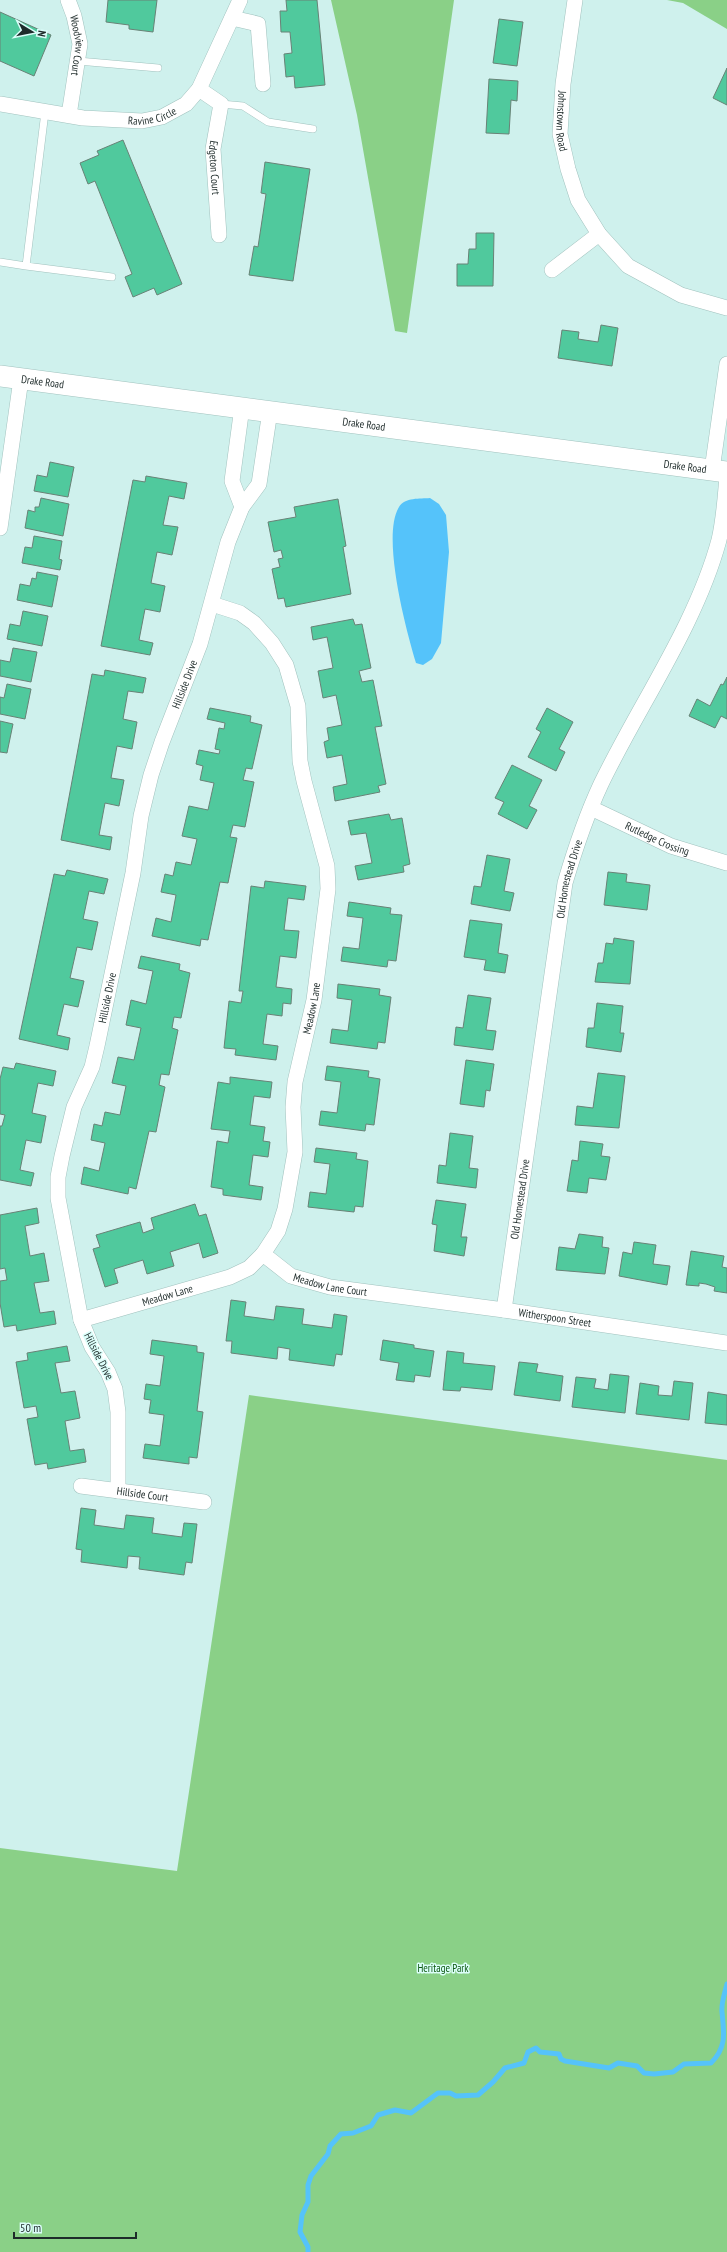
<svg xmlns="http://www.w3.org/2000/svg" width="727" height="2252" viewBox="0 0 727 2252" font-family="'PT Sans Narrow',sans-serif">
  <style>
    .green { fill: #8ad087 }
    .water { fill: #55c3fa }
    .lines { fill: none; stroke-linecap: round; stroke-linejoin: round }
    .stream { stroke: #55c3fa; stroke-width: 5 }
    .building { fill: #50c99d; stroke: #688276 }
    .lane-casing { stroke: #a1c2be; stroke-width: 8 }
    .street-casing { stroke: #a1c2be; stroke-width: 16 }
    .secondary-casing { stroke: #a1c2be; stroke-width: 22 }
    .lane { stroke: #fff; stroke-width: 7 }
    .street { stroke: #fff; stroke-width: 15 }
    .secondary { stroke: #fff; stroke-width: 21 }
    .labels { text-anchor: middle; stroke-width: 3; stroke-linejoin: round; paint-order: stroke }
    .street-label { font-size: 11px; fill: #1e2b2a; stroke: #dcfefa }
    .park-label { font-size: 11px; fill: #0e5a12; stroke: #dcfefa }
  </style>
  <rect width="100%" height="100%" fill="#cff1ed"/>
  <path class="green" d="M331,0H454L407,333L395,331L357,115Z
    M667,0H727V29L683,3Z
    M249,1395L727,1460V2252H0V1848L177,1871Z"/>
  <path class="water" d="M430,498L439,504L446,515L449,552L441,643L432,659L423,665L416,663C406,630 381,536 399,507C405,497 420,499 430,498Z"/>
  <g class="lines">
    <path class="stream" d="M308,2252V2247L300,2232L302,2215L308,2202V2185L311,2176L328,2154L330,2146L341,2134L353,2133L371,2126L378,2115L395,2110L411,2113L438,2093H450L456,2096L478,2095L493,2082L505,2068L524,2063L528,2052L536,2048L540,2052L559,2054L561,2059L565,2061L609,2068L618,2063L637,2066L644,2073L654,2074L673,2072L684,2064L711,2063C727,2047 724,2033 722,2012C721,2003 725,1992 727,1984"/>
  </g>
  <path class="building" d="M108,0H157L153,32L129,29V25L106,22Z
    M286,0H317L325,85L295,88L294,76L286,77L284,54L292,53L290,32H281L280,11H287Z
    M0,12L51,35L34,76L0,61Z
    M499,19L523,22L517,66L493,63Z
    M727,68V105L713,98Z
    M489,79L518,81L517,101L511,100L509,134L486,133Z
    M123,140L182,284L157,295L154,288L133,297L125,277L132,274L95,181L88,184L80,163L99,155L97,151Z
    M265,162L310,169L293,281L249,275L254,246L258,247L266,194L261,193Z
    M476,233H494L493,286H457V264H468L469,249H476Z
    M601,325L618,328L612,366L558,358L562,330L579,332L578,339L598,342Z
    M50,462L74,467L68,497L34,491L37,475L47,477Z
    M146,476L187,483L184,499L169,496L163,525L178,527L172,555L157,552L151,583L165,586L160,612L145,609L139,640L153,643L150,655L101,646L133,480L145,482Z
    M41,498L69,504L63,536L25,528L28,510L35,512V507H39Z
    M338,499L346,546L343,547L351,594L286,607L284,598L278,599L272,569L280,567L278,559L283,558L281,550L274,552L268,522L296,517L294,507Z
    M34,536L62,541L59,559L62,560L60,570L22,563L25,547L32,548Z
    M37,572L58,576L52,607L17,600L20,584L30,586L32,578L36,579Z
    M23,611L48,616L42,646L7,639L10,624L20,626Z
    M353,619L355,625L362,624L371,668L359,671L362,682L373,680L382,726L375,727L386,784L378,786L380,792L335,801L333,787L347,784L342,755L327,758L324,742L329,740L327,728L342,725L336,695L323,698L318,671L333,668L327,637L313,640L311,627Z
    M13,648L37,652L31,682L0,676V660L10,662Z
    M105,670L146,678L143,693L128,691L123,719L137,722L132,749L117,746L111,778L124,780L119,806L105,803L99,835L112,837L110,850L61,840L92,674L104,676Z
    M727,677V719L721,716L715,728L689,716L697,699L710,706L721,684L723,685Z
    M7,684L31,689L25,719L0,714V697L4,698Z
    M210,708L251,716L250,722L262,725L252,769L246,768L243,780L254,782L245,827L233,825L230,837L237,838L228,883L220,882L208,940L201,939L200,946L152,936L156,918L171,922L176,895L161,892L165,874L173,876L176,862L191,865L197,839L182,836L189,806L208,810L214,783L200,780L203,766L196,764L199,750L219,754L220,750L215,749L219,728L224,729L225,723L207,719Z
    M547,708L573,722L559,749L565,752L556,771L528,757L541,732L536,729Z
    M0,721L13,724L7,753L0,752Z
    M512,765L542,780L529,806L537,810L527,829L498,814L504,802L495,798Z
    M389,814L391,820L402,818L410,864L403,866L404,872L358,880L355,866L372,863L366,833L351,835L348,821Z
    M487,855L510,859L504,891L514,893L510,911L471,904L474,886L481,887Z
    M67,870L108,879L104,894L89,891L83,919L98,922L92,950L77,947L70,978L84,981L78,1007L64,1004L57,1035L70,1038L68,1050L19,1039L54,874L65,876Z
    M608,872L627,874L626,882L650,885L647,910L604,905Z
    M265,881L306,886L304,900L288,898L284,930L299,931L296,958L280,956L276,987L292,989L291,1004L283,1003L282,1016L267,1014L263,1044L278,1046L276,1060L235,1055L236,1049L224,1048L229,1001L241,1003L243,991H239L251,886L264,888Z
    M349,902L391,908L390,914L402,915L396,961L388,960L387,967L341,961L343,947L359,949L363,918L347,916Z
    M470,920L502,924L498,953L508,955L505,973L484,970L486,960L464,957Z
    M614,938L634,941L630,984L595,982L598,963H603L606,943L613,944Z
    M141,956L180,964L179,970L190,973L181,1018L174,1017L172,1028L178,1030L169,1075L161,1074L159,1085L165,1087L156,1132L149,1131L136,1189L129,1187L128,1194L81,1184L84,1167L99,1171L105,1143L91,1140L94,1124L102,1126L105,1112L120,1115L126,1086L112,1083L118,1057L134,1060L141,1028L126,1025L131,1000L146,1004L153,971L138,968Z
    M338,984L380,989L379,995L391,997L385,1043L378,1042L377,1049L330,1043L332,1029L348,1031L352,1000L337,998Z
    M468,995L491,998L486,1030L496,1031L493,1050L454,1045L456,1027L463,1028Z
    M597,1003L623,1006L620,1033H624L621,1052L586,1047L588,1028H594Z
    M466,1060L494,1064L490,1091L486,1090L484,1107L460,1104Z
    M16,1063L56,1071L53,1086L38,1083L32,1113L46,1116L41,1143L26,1140L20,1170L34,1173L31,1186L0,1180V1126H2L5,1115L0,1114V1079L3,1067L14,1069Z
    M327,1066L369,1071L368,1077L380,1079L374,1125L366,1124L365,1131L319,1125L321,1111L337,1113L341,1082L325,1080Z
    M598,1073L625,1076L619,1128L575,1125L577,1106L593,1108Z
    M230,1077L272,1082L270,1098L254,1096L250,1125L265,1127L263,1141L270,1142L268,1157L253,1155L249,1185L263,1187L261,1200L223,1195V1189L211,1187L217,1141L228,1143L230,1131L211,1129L218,1082L230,1084Z
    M450,1133L473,1136L469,1168L478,1169L476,1188L437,1183L439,1165L446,1166Z
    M580,1141L603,1144L601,1156L610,1157L606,1180L589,1178L587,1193L567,1191L572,1160L578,1161Z
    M316,1148L357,1153L356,1159L368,1161L363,1207L355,1206L354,1212L308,1207L310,1192L326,1194L330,1164L314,1162Z
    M436,1200L466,1204L461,1237H467L464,1256L434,1251L437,1225L432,1224Z
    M195,1204L199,1216L206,1214L218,1253L203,1258L199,1243L170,1252L174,1266L147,1274L143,1260L114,1269L118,1283L105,1287L93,1249L100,1247L96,1235L140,1222L143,1233L154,1229L151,1218Z
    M37,1208L39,1223L25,1226L30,1256L44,1253L49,1281L34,1283L40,1313L54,1311L56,1324L17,1331L16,1325L4,1327L0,1303V1281L7,1280L5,1268L0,1269V1215Z
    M579,1234L603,1237L602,1247L609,1248L605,1274L556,1270L559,1247L575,1249Z
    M634,1242L656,1245L653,1264L670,1266L667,1285L619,1276L623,1252L632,1254Z
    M691,1251L724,1256L722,1267L727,1268V1293L714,1291L715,1287L706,1284L699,1283V1286L686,1285Z
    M231,1300L246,1302L244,1316L274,1320L276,1306L304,1309L302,1324L332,1328L334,1314L347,1316L342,1355L336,1354L334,1366L289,1360L290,1349L278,1347L277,1359L231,1353L232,1341H226Z
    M152,1340L197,1346V1352L204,1353L197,1411L203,1412L197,1458L189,1457V1464L143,1458L145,1444L160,1446L164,1415L149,1413L151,1400L144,1399L146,1384L160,1386L164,1356L150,1354Z
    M383,1340L414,1345V1348L434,1351L430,1377L415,1375L414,1382L396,1380L399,1363L380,1360Z
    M67,1346L70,1361L55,1363L61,1393L75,1391L80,1418L65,1421L70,1451L84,1449L86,1462L48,1469L47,1463L35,1465L27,1419L38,1417L36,1406L24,1408L16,1362L28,1360L27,1353Z
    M447,1351L464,1353L463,1363L495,1366L492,1390L461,1387L460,1391L443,1390Z
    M519,1362L538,1364L536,1372L563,1376L560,1401L514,1395Z
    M610,1374L629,1376L625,1413L572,1407L576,1377L596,1379L594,1388L608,1390Z
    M674,1381L693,1383L689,1420L636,1414L640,1383L659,1386L658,1395L672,1396Z
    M708,1392L727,1395V1425L705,1423Z
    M81,1508L96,1510L94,1525L124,1529L126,1515L154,1518L152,1533L182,1537L184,1523L197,1524L192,1563L186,1562L184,1575L139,1569L140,1557L128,1556L127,1568L81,1562L82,1550L76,1549Z"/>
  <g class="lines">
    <g class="lane-casing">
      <path id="lane" d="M78,61L158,68
        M221,104L243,106L268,122L313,129
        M45,112L26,266L112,277
        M0,262L26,266"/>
    </g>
    <g class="street-casing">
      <g id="street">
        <path id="s1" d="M68,0L74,16L80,44L69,115"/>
        <path id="s2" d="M575,0L563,84L560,134L568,169L578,200L599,234L628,266L681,295L727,308"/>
        <path d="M232,18L258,24L263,84"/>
        <path id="s3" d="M199,89L221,104L213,149L219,235"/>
        <path id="s4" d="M0,104L83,118L142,121L162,117L186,104L199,89L240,0"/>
        <path d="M552,270L599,234"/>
        <path d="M242,407L232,481L242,507"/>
        <path d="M712,470L727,364"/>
        <path d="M0,528L21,379"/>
        <path id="s5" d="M591,808L671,846L727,863"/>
        <path id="s6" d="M263,1254L291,1276L330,1287L504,1310L727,1343"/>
        <path id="s7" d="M504,1310L565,883C575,849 586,816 601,784C639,705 696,625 719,540C724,519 725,497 727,477"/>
        <path id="s8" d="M81,1320L230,1277L249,1268L263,1254L278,1231L285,1209L295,1152L293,1107L295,1082L314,1000L328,889L327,866L304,781L300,761L298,706L286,665L272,643L254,623L240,613L212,604"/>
        <path id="s9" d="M81,1486L204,1502"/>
        <path id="s10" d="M118,1491V1412L115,1389L108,1372L92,1347L81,1320L58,1198V1177L62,1156L74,1107L92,1067L97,1046L133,873L141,816L151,775L162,742L200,644L228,542L242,507L259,484L270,411"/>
      </g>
    </g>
    <g class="secondary-casing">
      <g id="secondary">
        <path id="s11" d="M0,376L727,472"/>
      </g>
    </g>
    <use href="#lane" class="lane"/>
    <use href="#street" class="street"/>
    <use href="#secondary" class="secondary"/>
  </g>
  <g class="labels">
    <g class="street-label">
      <text dy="4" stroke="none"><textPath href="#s1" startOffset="47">Woodview Court</textPath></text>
      <text dy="4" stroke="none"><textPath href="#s4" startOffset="154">Ravine Circle</textPath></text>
      <text dy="4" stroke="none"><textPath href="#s2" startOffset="122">Johnstown Road</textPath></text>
      <text dy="4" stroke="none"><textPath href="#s3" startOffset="91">Edgeton Court</textPath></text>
      <text dy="4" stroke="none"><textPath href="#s11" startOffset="43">Drake Road</textPath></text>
      <text dy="4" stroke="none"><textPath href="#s11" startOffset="367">Drake Road</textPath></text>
      <text dy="4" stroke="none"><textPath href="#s11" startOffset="691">Drake Road</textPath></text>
      <text dy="4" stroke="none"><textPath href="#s10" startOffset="835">Hillside Drive</textPath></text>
      <text dy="4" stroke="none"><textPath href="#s5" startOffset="73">Rutledge Crossing</textPath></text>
      <text dy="4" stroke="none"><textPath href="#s7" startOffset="436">Old Homestead Drive</textPath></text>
      <text dy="4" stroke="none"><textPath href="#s10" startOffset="511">Hillside Drive</textPath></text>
      <text dy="4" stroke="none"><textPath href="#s8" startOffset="450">Meadow Lane</textPath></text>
      <text dy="4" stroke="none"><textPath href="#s7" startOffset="112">Old Homestead Drive</textPath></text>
      <text dy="4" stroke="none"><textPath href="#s6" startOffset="76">Meadow Lane Court</textPath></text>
      <text dy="4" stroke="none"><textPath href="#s8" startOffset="90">Meadow Lane</textPath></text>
      <text dy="4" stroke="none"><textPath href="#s6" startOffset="303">Witherspoon Street</textPath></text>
      <text transform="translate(99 1356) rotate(63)" y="4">Hillside Drive</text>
      <text dy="4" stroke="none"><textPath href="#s9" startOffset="62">Hillside Court</textPath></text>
    </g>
    <g class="park-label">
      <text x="443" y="1972">Heritage Park</text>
    </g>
  </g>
  <g transform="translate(32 32) rotate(100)" stroke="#dcfefa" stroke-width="3" paint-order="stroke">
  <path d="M0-3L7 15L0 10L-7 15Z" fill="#1e2b2a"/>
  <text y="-6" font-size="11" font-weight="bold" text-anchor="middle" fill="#1e2b2a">N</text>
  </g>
  <path d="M14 2232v6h122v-6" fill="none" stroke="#1e2b2a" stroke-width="2"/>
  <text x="20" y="2232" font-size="12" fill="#1e2b2a" stroke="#dcfefa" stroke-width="3" paint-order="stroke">50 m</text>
</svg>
